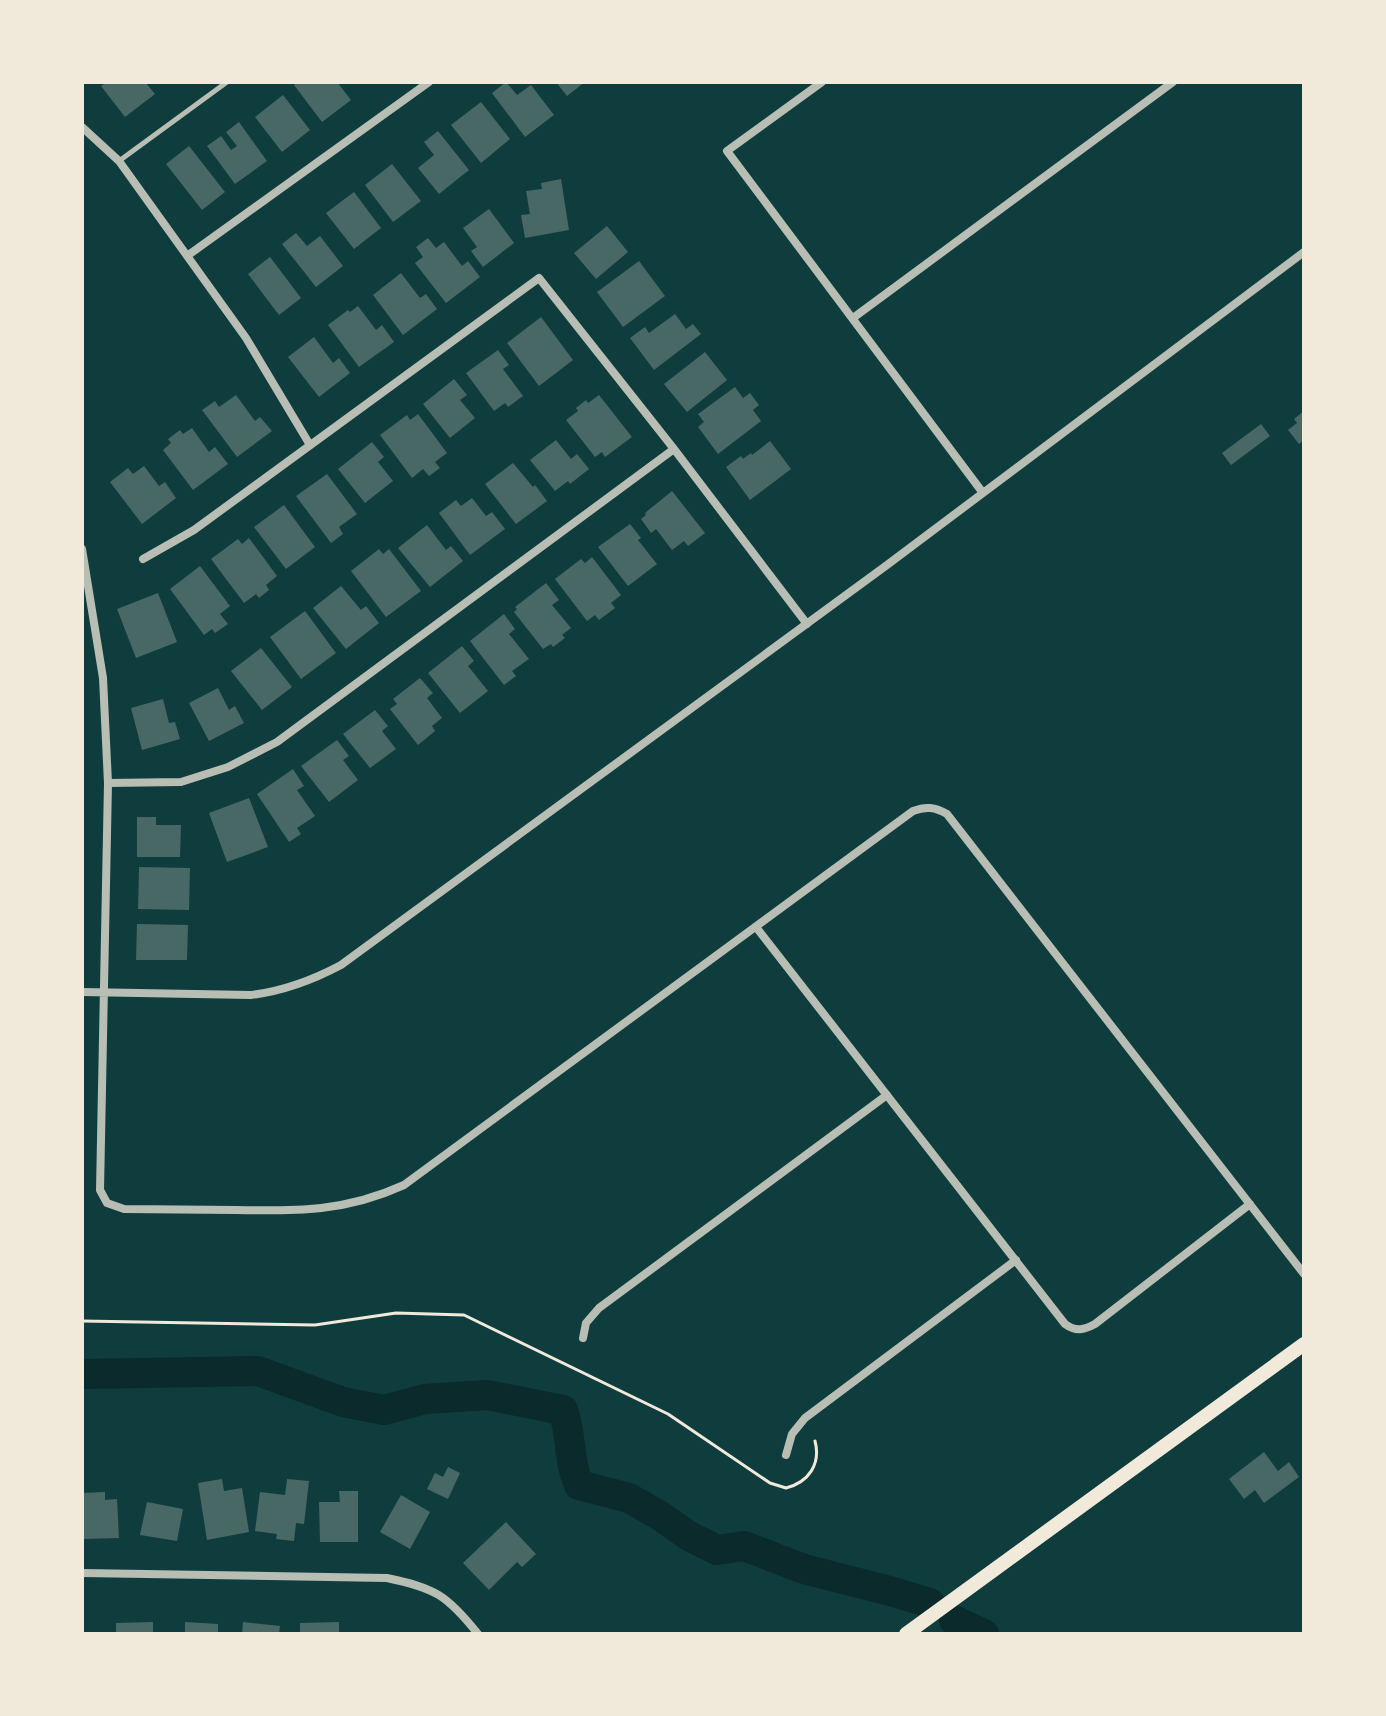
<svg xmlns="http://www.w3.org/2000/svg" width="1386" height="1716" viewBox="0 0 1386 1716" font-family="Literata,serif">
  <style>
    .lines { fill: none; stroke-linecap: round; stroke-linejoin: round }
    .river { stroke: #0a2a2b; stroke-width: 30 }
    .building { fill: #486865 }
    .path { stroke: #f1e9da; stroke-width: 3 }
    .service { stroke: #b8beb3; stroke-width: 5 }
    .minor { stroke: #b8beb3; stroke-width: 8 }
    .secondary { stroke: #f1e9da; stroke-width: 14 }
  </style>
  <rect width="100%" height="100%" fill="#0f3d3e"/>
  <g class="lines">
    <path class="river" d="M82,1374L258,1371L343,1402L384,1410L425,1399L487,1395L563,1410C572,1435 568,1461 579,1485L629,1498L659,1515L689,1536L717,1550L744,1546L804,1569L890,1591L930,1603
      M954,1620L984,1634"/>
  </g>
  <path class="building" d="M107,82H145L155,94L125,117L101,86Z
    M298,82H337L351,100L322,122L294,85Z
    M506,82L517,95L531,85L554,115L525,137L492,93Z
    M556,82H585L567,96Z
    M283,95L310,130L282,152L255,117Z
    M481,102L510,139L481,163L451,125Z
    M239,122L267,161L235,184L207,146L221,136L231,150L237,146L226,132Z
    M438,131L469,170L439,194L418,168L434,155L424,142Z
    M189,146L225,192L202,210L166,164Z
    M392,164L421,201L393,222L365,185Z
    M561,179L569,230L525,238L521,215L530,214L526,191L542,189L541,183Z
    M354,192L381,228L354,249L326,213Z
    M489,209L514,243L483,267L471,251L477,247L463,228Z
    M607,226L628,252L596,279L574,253Z
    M296,233L307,246L320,236L343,266L316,287L282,244Z
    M428,238L436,248L444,242L462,266L468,261L480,277L446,303L415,263L423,257L416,247Z
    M270,257L301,298L279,315L248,274Z
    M639,261L665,296L623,327L597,292Z
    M401,273L420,298L426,294L437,309L403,335L373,295Z
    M358,306L376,330L382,325L394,342L359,367L328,325L348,310L350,312Z
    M675,314L686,329L693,324L701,334L654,370L630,338L645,327L649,333Z
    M541,317L573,360L539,386L507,343Z
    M314,337L333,363L339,358L350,373L319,397L288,357Z
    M498,350L509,365L503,369L523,396L508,407L505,403L494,411L466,373Z
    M705,352L727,380L687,412L664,384Z
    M454,379L467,395L460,400L475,418L450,438L423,404Z
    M735,387L743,398L750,393L759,405L753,410L761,421L718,454L698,427L704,422L698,414Z
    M236,395L255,421L260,417L272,431L237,457L202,410L215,401L219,407Z
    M599,395L632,437L605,457L602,452L595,457L566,420L578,411L576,408L586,400L588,403Z
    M1304,411V440L1299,444L1288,430L1297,423L1294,419Z
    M418,414L447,453L435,462L440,468L429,476L423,469L412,478L380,435L407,415L410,420Z
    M1261,424L1270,436L1231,465L1222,453Z
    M192,428L209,452L215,447L228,464L193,490L163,450L171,443L168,439L180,430L183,434Z
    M556,440L571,459L577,454L589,469L570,484L568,481L555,491L530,460Z
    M770,441L791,469L750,500L726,467L741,456L743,459L751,453L752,455Z
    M372,442L384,457L378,462L393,481L365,503L338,469Z
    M513,463L533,487L535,485L547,501L516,524L485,484Z
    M144,466L159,486L165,482L176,498L142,524L110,482L128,468L133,474Z
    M327,474L357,514L339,527L343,534L331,543L296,496Z
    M672,491L705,533L688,546L684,541L672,550L656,529L651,533L641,519L646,515L645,513Z
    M472,498L486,516L492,512L505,529L470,555L439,513L456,500L461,506Z
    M284,505L315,547L286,569L254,527Z
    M630,524L641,538L638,540L657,564L628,586L598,547Z
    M427,525L446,550L451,546L463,561L430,587L398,548Z
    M249,538L277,576L266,585L269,590L259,598L256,594L244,603L211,559L238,539L242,544Z
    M379,549L383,554L389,549L421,591L386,617L351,571Z
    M592,557L621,595L611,603L615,608L599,620L595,615L587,621L555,579L581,559L585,563Z
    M200,566L230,606L220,614L228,624L215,633L212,629L204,635L170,589Z
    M546,583L559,600L552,605L571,628L562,635L565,638L553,647L551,644L543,649L514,612L517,609L515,607Z
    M341,586L361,610L366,606L379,623L346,649L313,608Z
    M158,593L177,642L136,658L117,609Z
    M305,611L336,653L301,679L270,637Z
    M504,614L515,629L509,634L529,659L512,671L516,676L504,685L470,641Z
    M462,646L474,661L468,666L488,691L460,713L428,673Z
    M261,648L292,687L262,710L231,671Z
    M420,678L433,693L427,698L442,718L432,726L435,731L418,745L390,709L397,704L393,699Z
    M218,688L229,710L235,706L244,723L209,741L189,703Z
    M163,699L169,723L175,722L180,739L142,750L131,708Z
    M375,710L388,726L382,731L396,749L370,768L343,734Z
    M337,740L349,756L343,760L358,780L329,802L301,766Z
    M293,769L304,786L297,790L315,816L297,828L301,834L289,842L257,794Z
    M249,798L268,847L227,862L209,813Z
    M137,817H156V825H181L180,857H137Z
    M139,867L190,868L189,910L138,909Z
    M137,924L188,925L187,960H136Z
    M1264,1452L1278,1471L1289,1462L1299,1477L1264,1503L1255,1490L1244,1499L1229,1479Z
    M448,1467L460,1473L448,1499L427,1489L435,1473L443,1477Z
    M222,1479L224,1491L242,1488L249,1532L207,1540L198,1483Z
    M287,1479L309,1481L304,1524L296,1523L294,1541L276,1539L277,1534L255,1531L260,1492L285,1495Z
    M339,1491H358V1542H320L319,1502H340Z
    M105,1492V1500L117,1499L119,1538L82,1539V1493Z
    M401,1495L430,1512L410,1549L380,1532Z
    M147,1502L183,1509L177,1541L140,1535Z
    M506,1522L536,1554L522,1567L517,1562L489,1590L463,1563Z
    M153,1622V1634H116V1623Z
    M185,1622L218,1624V1634H185Z
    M243,1622L280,1626L279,1634H242Z
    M339,1622V1634H300V1623Z"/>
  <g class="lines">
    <path class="path" d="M82,1321L315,1325L396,1313L464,1315L668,1414L770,1483L786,1488C809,1482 821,1464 815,1441"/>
    <path class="service" d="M119,161L227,82"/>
    <path class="minor" d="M822,82L727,151L983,493
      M82,127L119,161L246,338L310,445
      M187,256L429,82
      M853,318L1173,82
      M82,549L103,678L108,783L100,1190L107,1203L124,1209C161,1209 198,1210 235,1210C297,1211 345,1212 404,1185L913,811C926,806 935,807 947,814L1304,1274
      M143,559L194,530L539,278L674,449L807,624
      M108,783L181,782L228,767L277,742L674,449
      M756,927L1065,1324C1076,1332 1084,1330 1095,1324L1250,1204
      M82,992L251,995C284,991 311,981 341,965L887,565L1304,252
      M583,1338L586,1323L599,1308L887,1095
      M786,1455L792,1434L805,1418L1016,1260
      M82,1573L387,1578C435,1588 447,1595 478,1634"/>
    <path class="secondary" d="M906,1634L1304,1344"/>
  </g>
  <rect width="1386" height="1716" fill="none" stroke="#f1e9da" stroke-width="168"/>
</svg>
